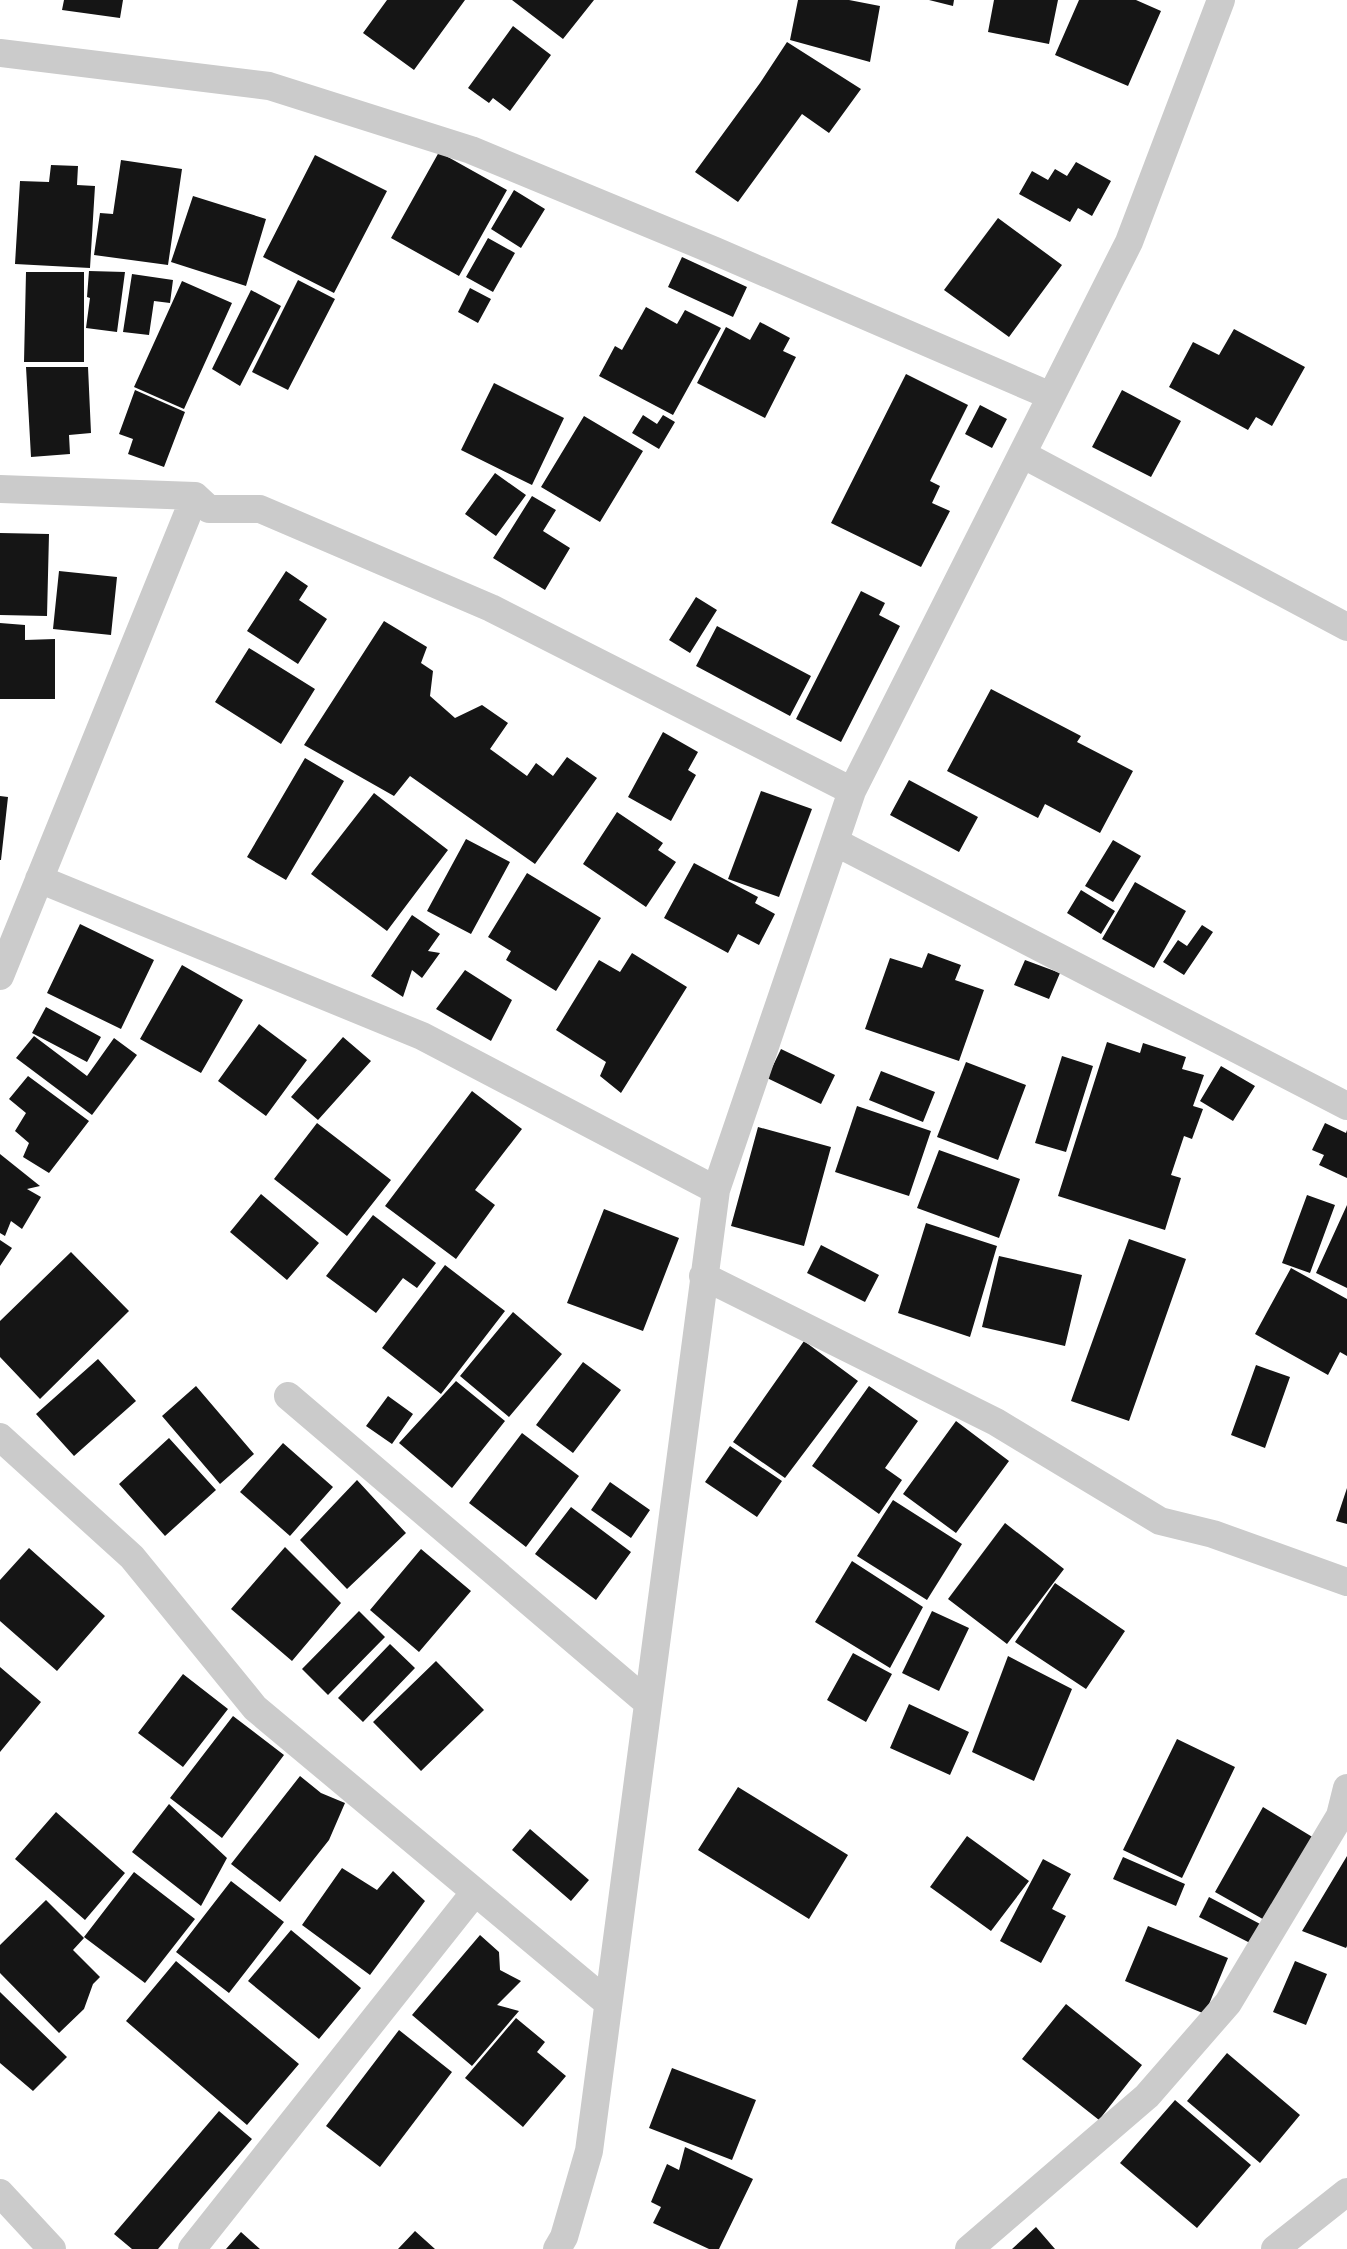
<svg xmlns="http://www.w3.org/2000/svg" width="1347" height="2249" viewBox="0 0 1347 2249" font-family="Rubik,sans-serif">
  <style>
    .building { fill: #151515 }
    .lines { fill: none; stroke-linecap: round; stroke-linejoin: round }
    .minor { stroke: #cbcbcb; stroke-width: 28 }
  </style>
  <rect width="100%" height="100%" fill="#fff"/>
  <path class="building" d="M64,0H123L120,18L62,10Z
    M387,0H465L414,70L363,33Z
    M512,0H594L563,39Z
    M798,0H849L880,6L870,62L790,40Z
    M929,0H954L953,6Z
    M994,0H1058L1049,44L988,32Z
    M1079,0H1136L1161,11L1128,86L1055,55Z
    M513,26L551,55L510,111L493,98L489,103L468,88Z
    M787,42L861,89L829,133L802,114L738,202L695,172L760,83Z
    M439,152L507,190L459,276L391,238Z
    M315,155L387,191L334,293L263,257Z
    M121,160L182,169L168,265L94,255L100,213L113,214Z
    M1076,162L1111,181L1092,216L1078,208L1070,222L1019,194L1032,171L1048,180L1055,169L1067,176Z
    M51,165L78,166L77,185L95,186L90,268L15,264L20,181L49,182Z
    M514,190L545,209L521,248L491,229Z
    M193,196L266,219L246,286L171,262Z
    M998,218L1062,265L1009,337L944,290Z
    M488,238L515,253L493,292L466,277Z
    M682,257L747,287L733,317L668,287Z
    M89,271L125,272L117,332L86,328L90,298L87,297Z
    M26,272H84V362H24Z
    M132,274L173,280L170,303L154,301L149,335L123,332Z
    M298,280L335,299L288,390L252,372Z
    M182,281L232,303L184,409L134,387Z
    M470,288L491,299L478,323L458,312Z
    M251,290L281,306L240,386L212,369Z
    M646,307L677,324L685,310L721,328L673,415L599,376L615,346L622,350Z
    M760,322L790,338L783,351L796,357L765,418L697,383L726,327L750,340Z
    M1234,329L1305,367L1272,426L1256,417L1248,430L1169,387L1193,342L1219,355Z
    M26,367H88L91,433L69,435L70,454L31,457Z
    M906,374L968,405L930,481L940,486L932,503L950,511L921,567L831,523Z
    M494,383L564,418L532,485L461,450Z
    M135,390L185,412L164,467L128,454L133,439L119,434Z
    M1122,390L1181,421L1151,477L1092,447Z
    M980,405L1007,419L992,448L965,434Z
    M643,415L657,424L663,415L675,422L659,449L632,433Z
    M584,416L643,451L600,522L541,487Z
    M495,473L526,495L496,536L465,514Z
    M532,496L556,510L543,531L570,548L545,590L493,558Z
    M0,533L49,534L47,616L0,615Z
    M59,571L117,577L111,635L53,629Z
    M286,571L308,586L299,600L327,619L298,664L247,631Z
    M861,591L885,603L879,615L900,626L841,742L796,719Z
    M696,597L717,610L690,653L669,640Z
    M384,621L427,647L421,663L433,671L430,696L455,718L482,705L508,723L490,749L527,776L536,763L553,776L567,757L597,778L535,864L410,776L394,796L304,745Z
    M0,623L25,625V640L55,639V699H0Z
    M717,626L811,676L790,716L696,666Z
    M249,648L315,689L281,744L215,702Z
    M991,689L1081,736L1077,742L1133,771L1100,833L1045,804L1038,818L947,771Z
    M663,732L698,752L688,770L696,775L671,821L628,797Z
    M305,758L344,781L286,880L247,857Z
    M909,780L978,817L959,852L890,815Z
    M761,791L812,809L779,897L728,879Z
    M374,793L448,850L387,931L311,874Z
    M0,796L8,797L1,860H0Z
    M617,812L663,843L658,850L676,862L646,907L583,864Z
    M466,839L510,862L471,934L427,911Z
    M1113,840L1141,856L1113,902L1085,886Z
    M694,863L758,897L755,903L775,914L759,945L738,934L728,953L664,918Z
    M527,873L601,918L556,991L506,960L511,951L488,937Z
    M1135,882L1186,911L1154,968L1102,939Z
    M1081,890L1115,911L1101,934L1067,913Z
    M412,915L440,934L428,951L440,953L422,978L412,970L403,997L371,976Z
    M80,924L154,960L121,1029L47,993Z
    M1202,925L1213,932L1184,975L1163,962L1178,940L1187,946Z
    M632,953L687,987L621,1093L600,1076L606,1062L556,1030L599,960L620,972Z
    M928,953L961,965L955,980L984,990L959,1061L865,1029L890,958L922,968Z
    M1025,960L1060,973L1049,999L1014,985Z
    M182,965L243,1000L201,1073L140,1039Z
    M465,970L512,1000L491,1041L436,1009Z
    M46,1007L101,1037L87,1062L32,1033Z
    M259,1024L307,1060L266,1116L218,1081Z
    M34,1036L87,1076L114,1038L137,1055L92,1115L16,1058Z
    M343,1037L371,1061L318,1120L291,1097Z
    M1107,1042L1140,1053L1143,1043L1186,1057L1182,1069L1204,1075L1193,1106L1203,1109L1192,1139L1184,1136L1171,1175L1181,1178L1165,1230L1058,1196Z
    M781,1049L835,1075L821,1104L767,1078Z
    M1062,1056L1093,1066L1066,1152L1035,1143Z
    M966,1062L1026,1085L998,1160L937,1137Z
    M1221,1066L1255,1086L1233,1121L1200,1101Z
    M881,1071L935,1092L923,1122L869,1100Z
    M28,1076L89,1121L49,1173L23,1157L29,1143L15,1131L26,1113L9,1099Z
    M472,1091L522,1129L475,1190L495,1205L456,1259L385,1206Z
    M857,1106L931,1131L909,1196L835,1172Z
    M317,1123L391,1180L347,1236L274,1179Z
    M1325,1123L1346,1133L1347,1130V1178L1319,1165L1324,1155L1312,1150Z
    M758,1127L831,1147L804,1246L731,1226Z
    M939,1150L1020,1179L999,1238L917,1208Z
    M0,1154L40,1186L27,1189L41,1197L22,1229L11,1221L5,1236L0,1233Z
    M261,1194L319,1243L287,1280L230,1232Z
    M1307,1195L1335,1205L1310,1273L1282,1263Z
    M1347,1205V1288L1316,1273Z
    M604,1209L679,1238L643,1331L567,1303Z
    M373,1215L436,1263L417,1288L403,1278L376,1313L326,1276Z
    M926,1223L997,1246L970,1337L898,1313Z
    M1129,1239L1186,1259L1129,1421L1071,1401Z
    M0,1240L12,1248L0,1266Z
    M821,1245L879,1275L865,1302L807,1273Z
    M71,1252L129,1311L40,1399L0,1357V1321Z
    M999,1256L1082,1275L1065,1346L982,1327Z
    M445,1265L505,1311L441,1394L382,1348Z
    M1291,1268L1347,1299V1356L1340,1352L1328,1375L1255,1334Z
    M513,1312L562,1354L509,1417L460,1376Z
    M804,1341L858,1381L785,1478L733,1442Z
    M98,1359L136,1401L74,1456L36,1414Z
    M583,1362L621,1390L573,1453L536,1425Z
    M1256,1365L1290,1377L1265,1448L1231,1435Z
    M456,1381L505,1421L452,1488L399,1443Z
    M196,1386L254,1454L220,1484L162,1416Z
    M869,1386L918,1421L885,1468L902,1480L879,1514L812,1466Z
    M388,1396L413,1414L392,1444L366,1426Z
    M956,1421L1009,1461L956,1533L903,1494Z
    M522,1433L579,1476L526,1547L469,1503Z
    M169,1438L216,1490L165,1536L119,1484Z
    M283,1443L333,1487L290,1536L240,1492Z
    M730,1446L782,1481L757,1517L705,1482Z
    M357,1480L406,1533L347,1589L300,1540Z
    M610,1482L650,1510L631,1538L591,1510Z
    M1347,1488V1524L1336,1521Z
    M893,1500L962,1544L927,1600L857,1556Z
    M571,1507L631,1552L596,1600L535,1554Z
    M1005,1523L1064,1569L1007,1644L948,1599Z
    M285,1547L341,1603L292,1661L231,1609Z
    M29,1548L105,1616L57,1671L0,1621V1580Z
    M421,1549L471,1591L419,1652L370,1610Z
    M852,1561L923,1607L890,1668L815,1622Z
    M1055,1583L1125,1631L1086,1689L1015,1642Z
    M359,1611L385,1637L328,1695L302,1669Z
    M932,1611L969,1628L939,1691L902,1673Z
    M390,1644L415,1668L363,1722L338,1698Z
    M853,1653L892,1674L866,1722L827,1700Z
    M1008,1656L1072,1689L1034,1781L972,1752Z
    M436,1661L484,1710L421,1771L373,1722Z
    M0,1667L41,1702L0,1752Z
    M183,1674L228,1709L183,1767L138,1733Z
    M909,1704L969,1732L950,1775L890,1748Z
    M233,1716L284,1755L222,1838L170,1798Z
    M1177,1739L1235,1767L1182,1878L1123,1850Z
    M300,1776L321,1793L345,1803L329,1840L280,1902L231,1864Z
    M738,1787L848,1855L809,1919L698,1850Z
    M169,1804L227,1858L201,1906L132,1852Z
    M1263,1807L1319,1841L1268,1922L1215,1892Z
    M56,1812L125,1873L85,1920L15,1859Z
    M530,1829L589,1880L571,1901L512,1850Z
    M967,1836L1029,1881L991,1931L930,1887Z
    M1347,1856V1946L1346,1948L1302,1931Z
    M1123,1857L1185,1884L1176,1906L1113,1879Z
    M1043,1859L1071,1874L1052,1909L1066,1916L1041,1963L1000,1941Z
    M342,1868L377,1890L393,1871L425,1901L370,1975L302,1925Z
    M134,1872L195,1919L145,1983L84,1937Z
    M231,1881L284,1922L229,1993L176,1952Z
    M1209,1897L1262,1925L1252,1944L1199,1917Z
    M46,1900L84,1938L73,1950L100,1977L93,1984L84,2009L59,2033L0,1973V1945Z
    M1148,1926L1228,1958L1205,2014L1125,1981Z
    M291,1930L361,1988L319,2039L248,1981Z
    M480,1935L499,1952L500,1970L521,1981L497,2005L519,2011L472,2066L412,2015Z
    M176,1961L299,2064L247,2125L126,2021Z
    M1295,1961L1327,1974L1306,2025L1273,2012Z
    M0,1992L67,2057L33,2091L0,2063Z
    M1066,2004L1142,2065L1099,2120L1022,2059Z
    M516,2018L545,2042L537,2052L566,2076L523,2127L465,2078Z
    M399,2030L452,2072L380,2167L326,2126Z
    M1227,2053L1300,2115L1260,2163L1187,2101Z
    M672,2068L756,2100L732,2160L649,2128Z
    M1175,2100L1251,2165L1197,2228L1120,2163Z
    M219,2111L252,2139L158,2249H132L114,2234Z
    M685,2147L753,2179L719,2249H709L653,2223L661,2207L651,2202L667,2164L679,2170Z
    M1036,2227L1055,2249H1012Z
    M415,2231L435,2249H398Z
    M241,2232L260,2249H226Z"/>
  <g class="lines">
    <path class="minor" d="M0,53L269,86L471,150L715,251L1051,396
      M1022,454L1347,627
      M0,489L195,496L209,509H260L491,608L852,791
      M835,842L1347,1106
      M39,879L422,1036L716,1190
      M0,976L195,496
      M703,1276L996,1422L1160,1521L1213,1534L1347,1582
      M288,1396L647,1702
      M0,1437L132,1557L255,1708L608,2003
      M0,2193L52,2249
      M192,2249L475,1892
      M557,2249L564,2237L589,2151L716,1190L852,791L1129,242L1221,0
      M969,2249L1147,2096L1228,2003L1340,1816L1347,1788
      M1275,2249L1347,2192"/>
  </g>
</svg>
